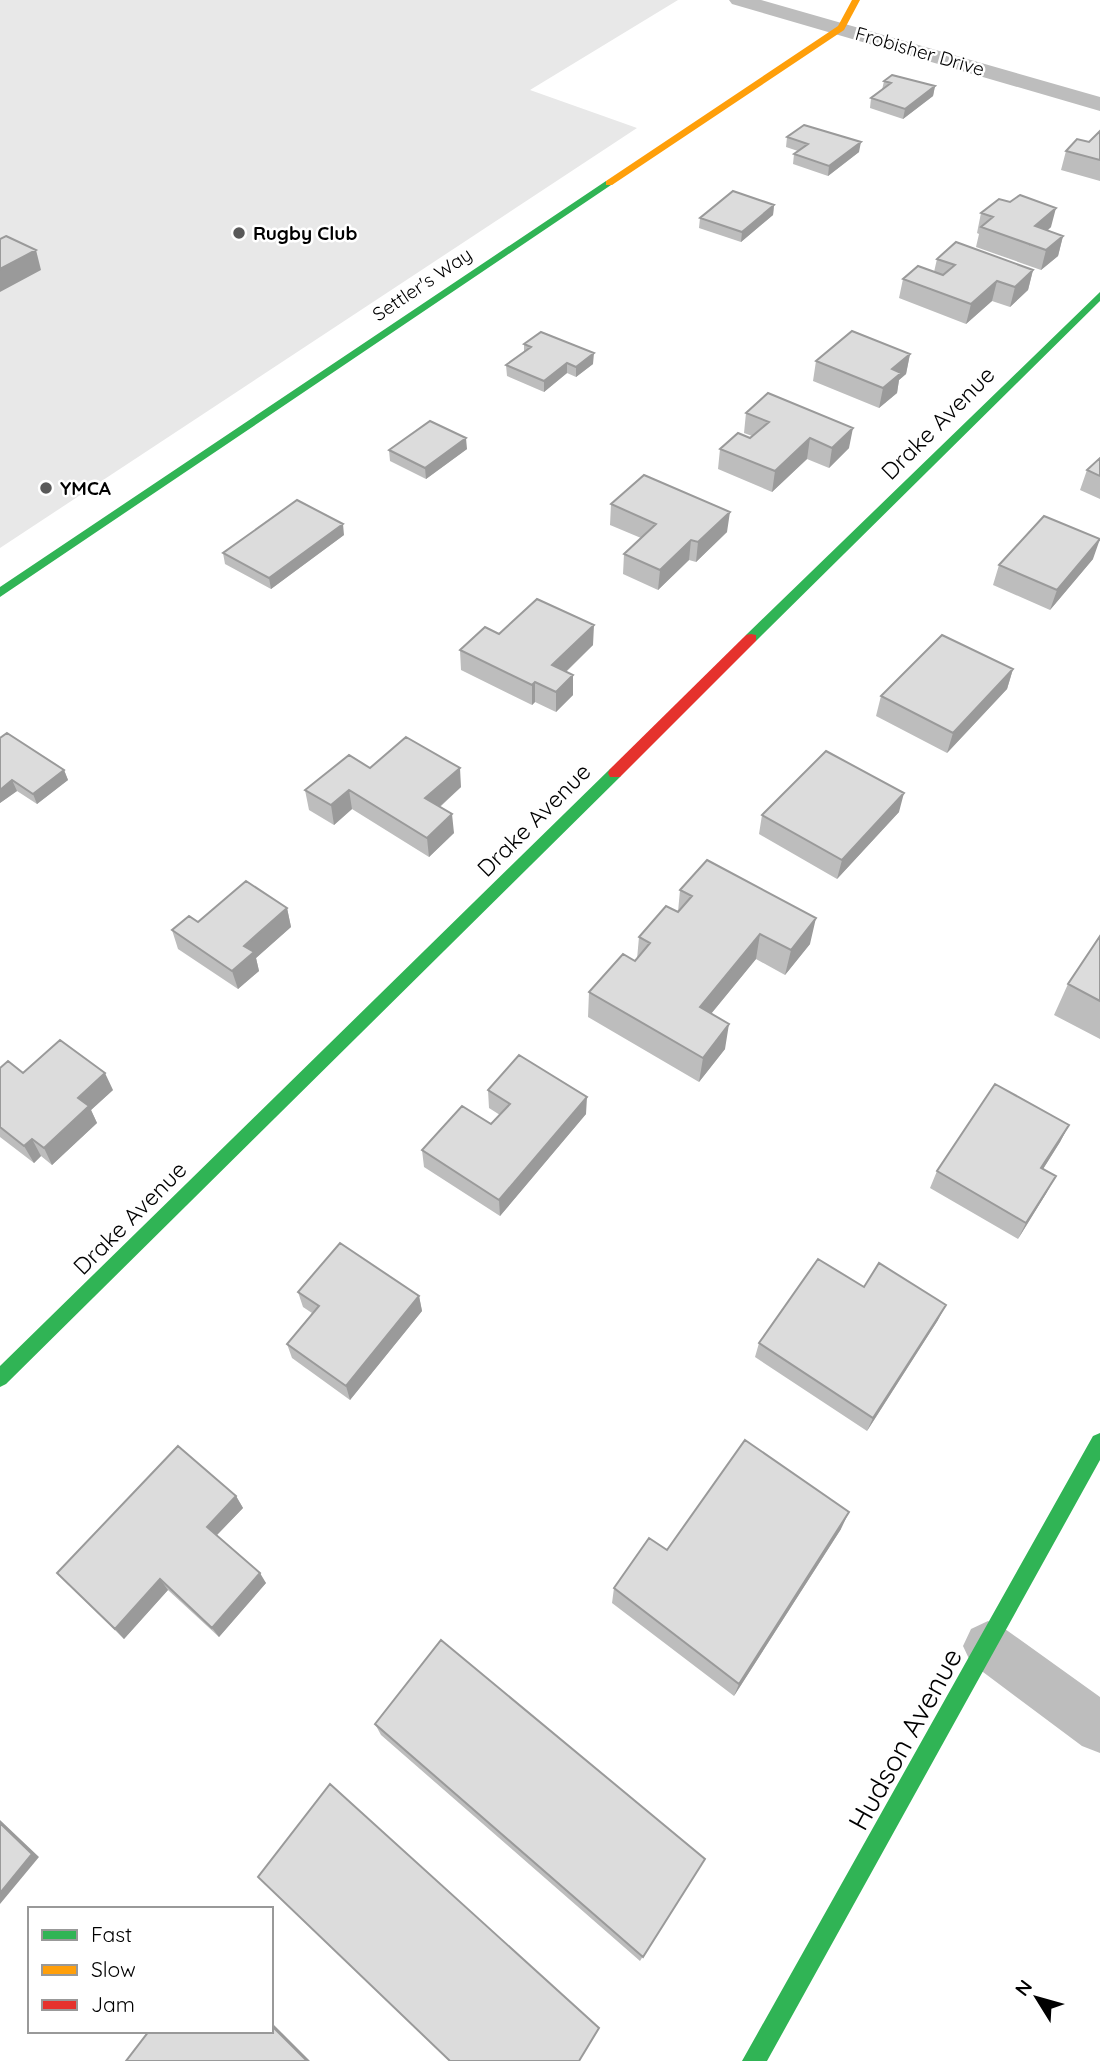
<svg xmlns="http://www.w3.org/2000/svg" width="1100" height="2061" viewBox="0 0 1100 2061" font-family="Quicksand,sans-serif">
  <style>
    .green { fill: #e8e8e8 }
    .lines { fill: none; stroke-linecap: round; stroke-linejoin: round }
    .street { fill: #bdbdbd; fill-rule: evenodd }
    .fast { fill: #30b455; fill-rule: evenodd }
    .slow { fill: #ff9f0a; fill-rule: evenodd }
    .jam { fill: #e5322d; fill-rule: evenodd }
    .wall { fill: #bdbdbd }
    .shaded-wall { fill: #9a9a9a }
    .building { fill: #dcdcdc; stroke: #9a9a9a; stroke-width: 2 }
    .poi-dot { fill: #595959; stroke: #fff; stroke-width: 2.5 }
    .labels { text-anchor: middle; stroke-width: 5; stroke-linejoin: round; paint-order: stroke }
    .far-street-label { font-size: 19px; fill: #000; stroke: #fff }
    .far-poi-label { font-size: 19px; font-weight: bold; fill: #000; stroke: #fff; text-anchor: start }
    .street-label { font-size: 23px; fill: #000; stroke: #fff }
    .near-street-label { font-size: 28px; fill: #000; stroke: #fff }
  </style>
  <rect width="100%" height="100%" fill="#fff"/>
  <path class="green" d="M0,0H678L530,90L637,128L0,548Z"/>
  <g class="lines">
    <path class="street" d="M729,0H761L1100,97V111L732,4Z
      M988,1621L1005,1629L1100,1697V1753L1082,1746L971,1663L963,1646L971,1629Z"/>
    <path class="fast" d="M606,181L614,183L0,597V587Z
      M1100,292V301L756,641H746V635Z
      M615,768L620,769L622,773L620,777L6,1384L0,1387V1366L610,769Z
      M1100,1433V1460L767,2061H742L1093,1436Z"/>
    <path class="slow" d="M852,0H860L844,30L612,185H606V181L838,26Z"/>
    <path class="jam" d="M751,634L756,635V641L620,777H610L608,773L610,769L746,635Z"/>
  </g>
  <path class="wall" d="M884,81L935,86L933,96L903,119L870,108L871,98L882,90Z
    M1100,131V181L1061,170L1066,151L1089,142Z
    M787,137L859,152L828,176L793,164L794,154L798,151L786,147Z
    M774,205L773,215L741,242L699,228L700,218Z
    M981,213L1051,227L1047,231L1063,236L1058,256L1041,270L976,247L979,234L977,233Z
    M937,259L1033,270L1028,290L1010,307L992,301L966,324L899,298L903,279L934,272Z
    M524,344L593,364L576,377L567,373L544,392L507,376L506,365L524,352Z
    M910,354L906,374L899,380L897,393L879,408L813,381L816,361Z
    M746,413L849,448L829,468L807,459L772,492L718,469L720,449L750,438L752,436L744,433Z
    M467,449L426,479L390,461L389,450Z
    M1100,458V499L1080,490L1087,470Z
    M611,504L727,532L696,562L689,560L658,590L623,574L624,554L641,538L610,525Z
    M344,535L271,589L225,564L223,553Z
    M1093,559L1050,610L993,585L999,565Z
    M499,634L593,645L566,672L573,675V695L556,712L535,702L532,705L461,670L460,650Z
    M1013,669L1007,689L947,753L876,716L881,696Z
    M7,733L64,770L68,780L37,804L17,791L0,803Z
    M370,768L461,787L440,807L454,833L429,857L352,809L334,825L309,810L305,790Z
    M899,812L837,879L759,834L762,815Z
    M680,890L810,944L785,975L756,959L711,1014L725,1049L699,1082L588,1017L589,992L635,961L637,959L639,937L678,912Z
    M287,908L291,927L256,958L259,971L238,989L178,949L172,930L198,922Z
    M1100,936V1039L1054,1015L1068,984Z
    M0,1068L23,1073L113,1090L91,1110L97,1123L52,1165L41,1156L34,1163L0,1137Z
    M488,1090L586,1114L500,1216L424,1167L422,1150L491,1124L500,1115L489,1108Z
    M1069,1125L1060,1142L1043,1169L1047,1192L1018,1239L930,1188L937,1171Z
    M864,1287L938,1320L867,1431L755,1357L759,1343Z
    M298,1292L419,1296L422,1311L350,1400L292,1358L287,1344L312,1313L303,1307Z
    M236,1496L243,1508L217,1535L266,1583L219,1637L168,1590L124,1639L57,1573Z
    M841,1529L734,1696L612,1603L614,1588L667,1550Z
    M375,1724L705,1859L640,1961L381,1735Z"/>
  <path class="shaded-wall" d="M935,86L933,96L903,119L905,109Z
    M861,142L859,152L828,176L829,166Z
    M774,205L773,215L741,242L742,232Z
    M1056,208L1051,227L1029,246L1035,226Z
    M1063,236L1058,256L1041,270L1046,250Z
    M36,250L41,270L0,292V269Z
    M1033,270L1028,290L1010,307L1015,287Z
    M997,281L992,301L966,324L971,304Z
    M594,353L593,364L576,377V367Z
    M910,354L906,374L899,380L897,393L879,408L883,388L892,369Z
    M567,363V373L544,392V381Z
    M853,428L849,448L829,468L832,448Z
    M466,438L467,449L426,479L425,468Z
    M810,438L807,459L772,492L775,471Z
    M730,512L727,532L696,562L698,542Z
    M343,524L344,535L271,589L269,578Z
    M1100,539L1093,559L1050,610L1057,590Z
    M691,540L689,560L658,590L660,570Z
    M594,625L593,645L552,685V665Z
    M1013,669L1007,689L947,753L953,733Z
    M573,675V695L556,712V692Z
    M535,682V702L532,705V685Z
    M460,768L461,787L427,818L425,798Z
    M64,770L68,780L37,804L33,794Z
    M12,780L17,791L0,803V790Z
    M349,790L352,809L334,825L331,805Z
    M904,793L899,812L837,879L842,860Z
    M452,814L454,833L429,857L427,838Z
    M287,908L291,927L256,958L259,971L238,989L232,971L244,946Z
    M816,918L810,944L785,975L791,950Z
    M760,934L756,959L696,1032L700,1007Z
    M729,1024L725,1049L699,1082L703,1058Z
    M105,1073L113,1090L91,1110L97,1123L52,1165L44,1148L78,1098Z
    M587,1097L586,1114L500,1216L499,1200Z
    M1069,1125L1060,1142L1033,1185L1041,1168Z
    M32,1139L41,1156L34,1163L24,1146Z
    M1056,1176L1047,1192L1018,1239L1026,1223Z
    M419,1296L422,1311L350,1400L346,1386Z
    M946,1305L938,1320L867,1431L873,1418Z
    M236,1496L243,1508L214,1538L207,1527Z
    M849,1512L841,1529L734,1696L739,1684Z
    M260,1573L266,1583L219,1637L212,1628Z
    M160,1579L168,1590L124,1639L115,1629Z
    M0,1820L39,1857L0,1904Z
    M271,2022L310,2061H307L271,2025Z"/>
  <path class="building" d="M892,75L935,86L905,109L871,98L891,83L884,81Z
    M804,125L861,142L829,166L794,154L808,144L787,137Z
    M1100,131V160L1066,151L1077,139L1089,142Z
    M733,191L774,205L742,232L700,218Z
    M1020,195L1056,208L1035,226L1063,236L1046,250L981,227L993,217L981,213L999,199L1010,202Z
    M6,236L36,250L0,269V239Z
    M956,242L1033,270L1015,287L997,281L971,304L903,279L918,266L943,275L955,265L937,259Z
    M852,331L910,354L892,369L901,373L883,388L816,361Z
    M541,332L594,353L576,367L567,363L544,381L506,365L531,347L524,344Z
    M768,393L853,428L832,448L810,438L775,471L720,449L738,433L750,438L769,422L746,413Z
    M430,421L466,438L425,468L389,450Z
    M1100,458V476L1087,470Z
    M644,475L730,512L698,542L691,540L660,570L624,554L656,524L611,504Z
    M297,500L343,524L269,578L223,553Z
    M1044,516L1100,539L1057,590L999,565Z
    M537,599L594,625L552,665L573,675L556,692L535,682L532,685L460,650L485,627L499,634Z
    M942,635L1013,669L953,733L881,696Z
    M7,733L64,770L33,794L12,780L0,790V738Z
    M406,737L460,768L425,798L452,814L427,838L349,790L331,805L305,790L349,755L370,768Z
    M826,751L904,793L842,860L762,815Z
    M707,860L816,918L791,950L760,934L700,1007L729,1024L703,1058L589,992L623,954L635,961L650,943L639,937L666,906L678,912L692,896L680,890Z
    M246,881L287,908L244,946L254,952L232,971L172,930L189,916L198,922Z
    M1100,936V1001L1068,984Z
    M60,1040L105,1073L78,1098L89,1106L44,1148L32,1139L24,1146L0,1127V1068L8,1061L23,1073Z
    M519,1055L587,1097L499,1200L422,1150L462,1106L491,1124L510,1104L488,1090Z
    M995,1084L1069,1125L1041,1168L1056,1176L1026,1223L937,1171Z
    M340,1243L419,1296L346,1386L287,1344L319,1306L298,1292Z
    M818,1259L864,1287L879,1263L946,1305L873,1418L759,1343Z
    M745,1440L849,1512L739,1684L614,1588L649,1538L667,1550Z
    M178,1446L236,1496L207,1527L260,1573L212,1628L160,1579L115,1629L57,1573Z
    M441,1640L705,1859L643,1957L375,1724Z
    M330,1784L599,2028L579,2061H450L258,1877Z
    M0,1823L32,1854L0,1893Z
    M271,2025L307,2061H126L149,2031H271Z"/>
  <g class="poi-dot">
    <circle cx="239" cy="233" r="7"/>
    <circle cx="46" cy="488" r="7"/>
  </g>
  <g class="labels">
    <g class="far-street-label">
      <text transform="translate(920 51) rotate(16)" y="7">Frobisher Drive</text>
      <text transform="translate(422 284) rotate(-34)" y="7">Settler's Way</text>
    </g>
    <g class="far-poi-label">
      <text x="253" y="240">Rugby Club</text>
      <text x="60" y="495">YMCA</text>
    </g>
    <g class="street-label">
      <text transform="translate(938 423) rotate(-45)" y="8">Drake Avenue</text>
      <text transform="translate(534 820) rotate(-45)" y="8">Drake Avenue</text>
      <text transform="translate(130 1218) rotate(-45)" y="8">Drake Avenue</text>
    </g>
    <g class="near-street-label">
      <text transform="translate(905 1739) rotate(-61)" y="10">Hudson Avenue</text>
    </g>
  </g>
  <rect x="28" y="1907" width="245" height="126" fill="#ffffff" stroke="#999999" stroke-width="2"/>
  <rect x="42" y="1930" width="35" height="10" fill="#30b455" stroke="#999999" stroke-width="2"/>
  <text x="91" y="1942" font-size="21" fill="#000000">Fast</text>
  <rect x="42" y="1965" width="35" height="10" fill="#ff9f0a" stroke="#999999" stroke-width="2"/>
  <text x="91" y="1977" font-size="21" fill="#000000">Slow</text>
  <rect x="42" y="2000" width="35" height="10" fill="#e5322d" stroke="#999999" stroke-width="2"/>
  <text x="91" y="2012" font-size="21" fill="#000000">Jam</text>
  <g transform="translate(1037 1998) rotate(307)" stroke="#ffffff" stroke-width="5" paint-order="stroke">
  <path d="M0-5L12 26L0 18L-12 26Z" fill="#000000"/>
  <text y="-10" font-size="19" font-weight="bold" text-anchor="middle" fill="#000000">N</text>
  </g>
</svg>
